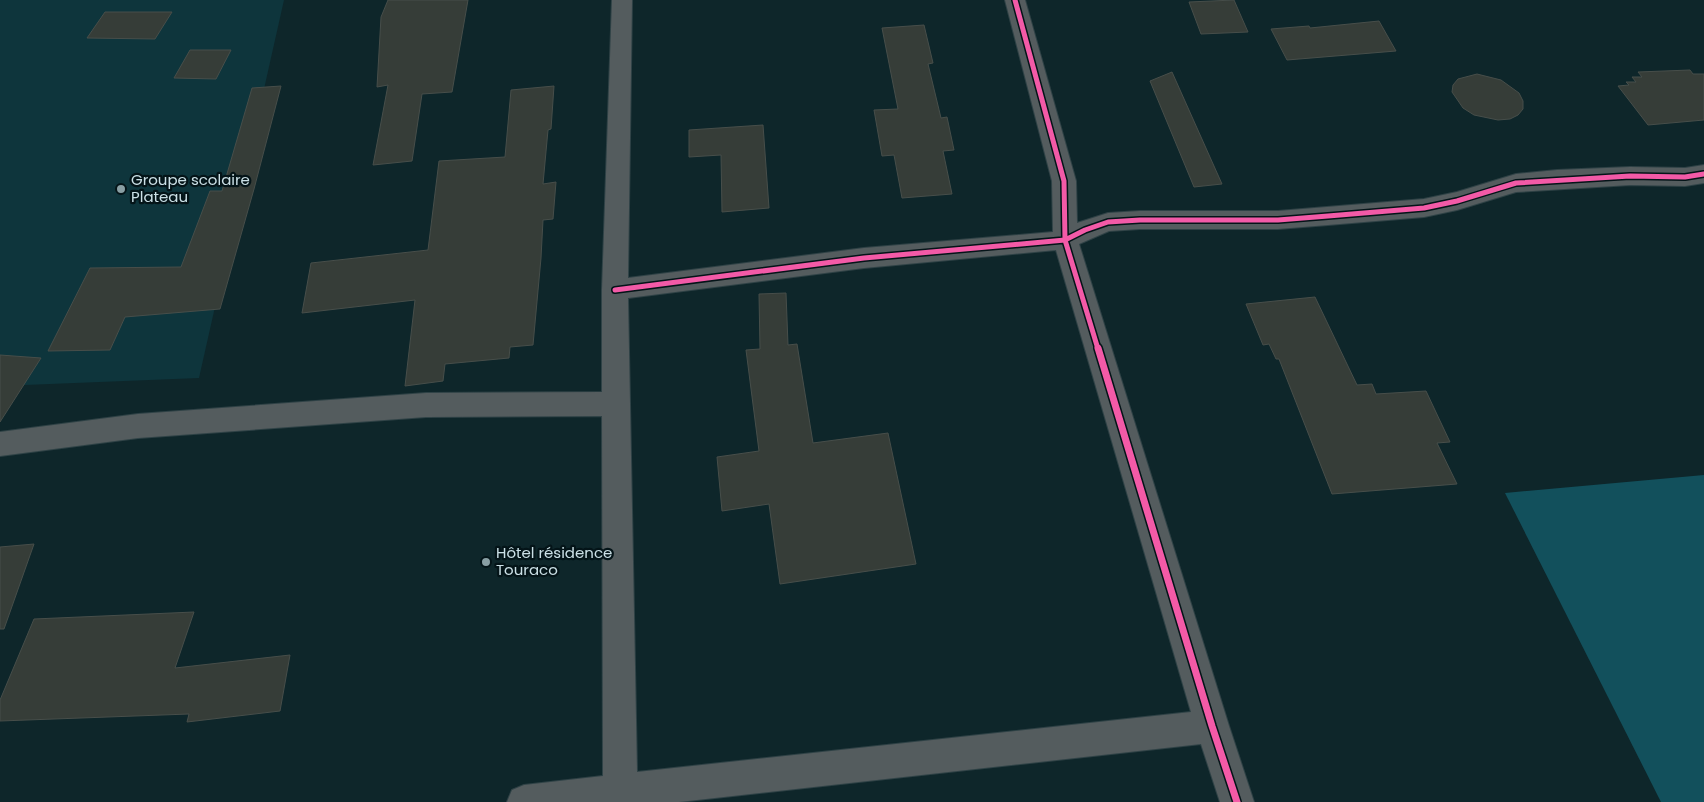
<svg xmlns="http://www.w3.org/2000/svg" width="1704" height="802" viewBox="0 0 1704 802" font-family="Poppins,sans-serif">
  <style>
    .built { fill: #0e353c }
    .green { fill: #12505c }
    .building { fill: #363d38; stroke: #474e4a }
    .lines { fill: none; stroke-linecap: round; stroke-linejoin: round }
    .minor-casing { stroke: #2f4246; stroke-width: 2 }
    .minor { fill: #545c5e; fill-rule: evenodd }
    .cycleway-far1-casing { stroke: #041418; stroke-width: 8 }
    .cycleway-casing { stroke: #041418; stroke-width: 10 }
    .cycleway-far1 { stroke: #f35aa7; stroke-width: 5 }
    .cycleway { stroke: #f35aa7; stroke-width: 7 }
    .poi-dot { fill: #899fa4; stroke: #041418; stroke-width: 2 }
    .labels { text-anchor: middle; stroke-width: 4.5; stroke-linejoin: round; paint-order: stroke }
    .poi-label { font-size: 15px; fill: #cbe0e6; stroke: #041418; text-anchor: start }
  </style>
  <rect width="100%" height="100%" fill="#0e262a"/>
  <path class="built" d="M0,0H284L199,378L0,386Z"/>
  <path class="green" d="M1704,475V802H1661L1505,493Z"/>
  <path class="building" d="M388,0H468L452,92L422,94L412,161L373,165L388,85L377,87L381,17Z
    M1234,0L1248,32L1201,34L1189,2Z
    M105,12H172L155,39L87,38Z
    M1379,21L1396,51L1287,60L1271,29L1309,26L1310,28Z
    M924,25L933,63L928,64L941,118L947,117L954,150L943,151L952,194L902,198L894,155L882,156L874,110L898,109L882,28Z
    M190,50H231L216,79L174,78Z
    M1690,70L1693,74H1704V120L1648,125L1618,86L1629,85L1626,82H1636L1632,77H1642L1638,72Z
    M1172,72L1222,184L1194,187L1150,81Z
    M1477,74L1501,80L1519,93L1523,101V109L1518,115L1510,119L1498,120L1474,115L1463,108L1452,92L1453,85L1458,79Z
    M281,86L254,189L220,309L125,317L110,350L48,351L90,268L181,267L210,191H222L252,88Z
    M554,86L551,129L548,130L543,184L556,182L553,219L543,220L541,258L533,345L510,347L509,358L445,364L443,381L405,386L415,300L302,313L311,263L428,250L439,161L505,157L511,90Z
    M763,125L769,208L722,212L721,155L689,157V130Z
    M786,293L788,345L797,344L813,443L888,433L916,564L780,584L769,504L722,511L717,457L759,451L746,350L760,349L759,294Z
    M1315,297L1357,385L1372,384L1376,394L1426,391L1450,442L1437,443L1457,484L1332,494L1279,359H1276L1269,344L1263,345L1246,304Z
    M0,355L41,358L0,422Z
    M34,544L4,629H0V547Z
    M194,612L175,668L290,655L280,711L187,722L189,714L0,721V700L34,619Z"/>
  <g class="lines">
    <g class="minor-casing">
      <path id="minor" d="M612,0H632L628,278L864,248L1053,232L1052,181L1005,0H1025L1076,181L1077,223L1108,213L1140,211H1278L1424,199L1457,192L1516,174L1557,170L1630,167L1685,168L1704,165V183L1685,186L1630,185L1516,192L1457,210L1424,217L1328,225L1278,229H1140L1109,231L1079,244L1229,726L1254,802H1220L1201,744L679,802H507L512,790L524,785L603,776L602,416L426,417L138,438L0,456V432L138,414L426,393L602,392V290ZM1056,250L1191,712L637,772L628,298L864,268Z"/>
    </g>
    <use href="#minor" class="minor"/>
    <g class="cycleway-far1-casing">
      <path id="cycleway-far1" d="M1015,0L1064,181L1065,240L1098,349
        M615,290L864,258L1065,240L1085,230L1108,222L1140,220H1278L1328,216L1424,208L1457,201L1516,183L1630,176L1685,177L1704,174"/>
    </g>
    <g class="cycleway-casing">
      <path id="cycleway" d="M1098,348L1212,726L1237,802"/>
    </g>
    <use href="#cycleway-far1" class="cycleway-far1"/>
    <use href="#cycleway" class="cycleway"/>
  </g>
  <g class="poi-dot">
    <circle cx="121" cy="189" r="5"/>
    <circle cx="486" cy="562" r="5"/>
  </g>
  <g class="labels">
    <g class="poi-label">
      <text x="131" y="185">Groupe scolaire<tspan x="131" dy="17">Plateau</tspan></text>
      <text x="496" y="558">Hôtel résidence<tspan x="496" dy="17">Touraco</tspan></text>
    </g>
  </g>
</svg>
